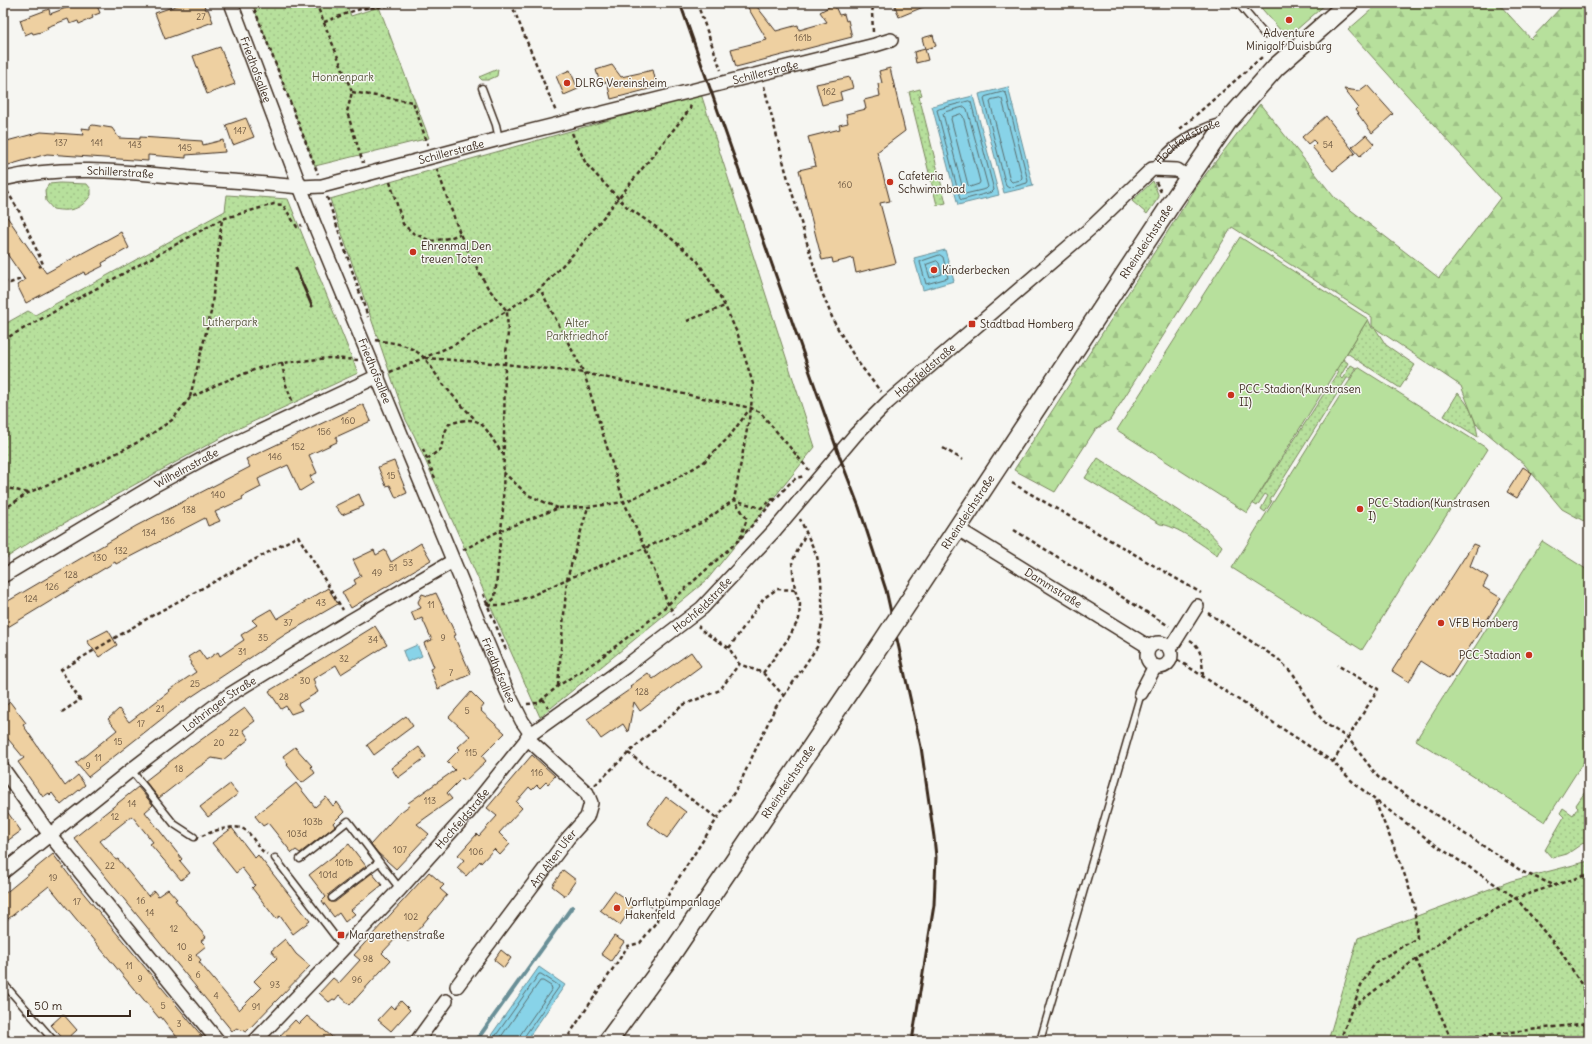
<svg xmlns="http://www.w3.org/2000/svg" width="1592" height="1044" viewBox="0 0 1592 1044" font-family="Delius,sans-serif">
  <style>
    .grass { fill: url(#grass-dots); stroke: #79855d }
    .forest { fill: url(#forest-firs); stroke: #79855d }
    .garden { fill: #b7e09c; stroke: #79855d }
    .water { fill: #88d3e8; stroke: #698f97 }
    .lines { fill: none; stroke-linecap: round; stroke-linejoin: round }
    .shore { stroke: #5a6e6f; stroke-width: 1 }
    .stream { stroke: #698f97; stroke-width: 4 }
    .building { fill: #eed0a1; stroke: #3b2a1e }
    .lane-casing { stroke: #3b2a1e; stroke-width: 9 }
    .street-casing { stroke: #3b2a1e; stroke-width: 16 }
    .secondary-casing { stroke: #3b2a1e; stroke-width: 21 }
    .path { stroke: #3b2a1e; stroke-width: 2.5; stroke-dasharray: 4 3; stroke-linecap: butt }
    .lane { stroke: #f6f6f2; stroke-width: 6 }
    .street { stroke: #f6f6f2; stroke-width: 13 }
    .secondary { stroke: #f6f6f2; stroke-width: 18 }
    .rail { stroke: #3b2a1e; stroke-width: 3 }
    .secondary-bridge-casing { stroke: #3b2a1e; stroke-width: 21; stroke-linecap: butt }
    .secondary-bridge { stroke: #f6f6f2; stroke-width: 18 }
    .poi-dot { fill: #c8321e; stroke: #f6f6f2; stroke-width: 1.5 }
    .labels { text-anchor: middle; stroke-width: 3; stroke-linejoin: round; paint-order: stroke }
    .number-label { font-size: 9px; fill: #68543f }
    .poi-label { font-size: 11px; fill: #3b2a1e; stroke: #f6f6f2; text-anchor: start }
    .street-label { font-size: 11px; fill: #3b2a1e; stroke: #f6f6f2 }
    .park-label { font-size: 11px; fill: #5a583e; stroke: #f6f6f2 }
  </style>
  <defs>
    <pattern id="grass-dots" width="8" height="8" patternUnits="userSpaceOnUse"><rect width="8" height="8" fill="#b7e09c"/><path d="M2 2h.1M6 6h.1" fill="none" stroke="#9ec086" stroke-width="1.8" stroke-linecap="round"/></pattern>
    <pattern id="forest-firs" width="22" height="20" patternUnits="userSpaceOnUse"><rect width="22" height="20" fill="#b7e09c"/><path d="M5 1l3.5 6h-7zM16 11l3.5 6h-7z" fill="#9ec086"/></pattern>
  </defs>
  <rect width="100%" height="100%" fill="#f6f6f2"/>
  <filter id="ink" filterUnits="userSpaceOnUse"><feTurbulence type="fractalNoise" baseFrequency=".025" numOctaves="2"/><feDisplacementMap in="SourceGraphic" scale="8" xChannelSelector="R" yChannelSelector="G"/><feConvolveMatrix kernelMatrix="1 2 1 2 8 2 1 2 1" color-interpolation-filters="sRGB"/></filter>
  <g filter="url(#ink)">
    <path class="grass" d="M252,3H346L351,16L379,7L429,138L315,166Z
      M498,69L497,76L488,80H482L479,77Z
      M920,89L922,95L919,96L946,203L937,205L909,92Z
      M701,94L815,447L707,580L540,717L414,435L406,420L330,199Z
      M1153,181L1159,197L1147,214L1132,201Z
      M60,183L87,184L91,189V195C81,210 70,212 53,209L46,201L45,190L49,184Z
      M227,195L288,199L358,373L233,431L35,539L3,560V325L28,311L35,315L225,211Z
      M1368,319L1372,328H1375L1386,345L1415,365L1400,388L1347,353Z
      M1343,359L1348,363L1340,377L1342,379L1351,365L1356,368L1350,378H1347L1270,500L1272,501L1265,512L1261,509L1268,496L1265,494L1257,506L1252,503L1258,493H1260L1338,372L1335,370Z
      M1458,393C1471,407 1475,418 1478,437L1444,416Z
      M1098,458L1206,529L1222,546L1217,555C1204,546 1175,525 1160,524L1085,478Z
      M1589,786V839L1567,854L1552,858L1545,850L1564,817L1560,813L1563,808L1573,815L1578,807L1576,805Z
      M1589,861V1041H1328L1358,938L1511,881Z"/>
    <path class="forest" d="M1379,3H1498L1531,39L1565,3H1589V524L1562,509L1524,464L1476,424L1461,386L1372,326V317L1232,227L1110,420L1095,430L1055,492L1014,470L1199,183L1260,104L1334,197L1439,278L1500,198L1348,30Z"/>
    <path class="garden" d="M1257,3H1327L1287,38Z
      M1240,237L1368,319L1247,513L1117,430Z
      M1358,367L1488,449L1362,650L1232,568Z
      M1542,541L1589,571V753L1545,822L1416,740Z"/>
    <path class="water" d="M1008,87L1033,186L1004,193L979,94Z
      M973,96L999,195L958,205L932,106Z
      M945,250L954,281L923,290L914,258Z
      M417,645L422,656L407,662L403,651Z
      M539,967L565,985L526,1041H487Z"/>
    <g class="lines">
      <path class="shore" d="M1003,92L1006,93L1028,181L1027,183L1009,188L1006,186L984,99L985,97Z
        M1000,98L1002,99L1022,177L1021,180L1012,182L1010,180L990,102L991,100Z
        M969,101L971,102L994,190L992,192L962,200L960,199L937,110L939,109Z
        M965,107L967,109L988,187L986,189L965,194L964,193L943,114L945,112Z
        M961,114L963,116L980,182L979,184L970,187L968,185L951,119L952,117Z
        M940,255L943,257L948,278L926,284L920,262Z
        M937,261L939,263L942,274L930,278L926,265Z
        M492,1041L539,974H541L558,985L559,987L524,1037L523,1041
        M498,1041L540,981H543L551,986L552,989L520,1035L518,1041"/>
      <path class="stream" d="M476,1041L572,907"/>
    </g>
    <path class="building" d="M79,3H96L100,13L92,16L93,18L79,24L78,21L70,24L68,19L47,27L48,29L41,32L33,34L32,32L25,35L20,20L49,9L50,14Z
      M184,3H203L206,10L208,9L213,22L165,39L155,13Z
      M751,3H754L776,31L798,25L799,30L827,22L820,12L834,4L839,15L844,14L846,21L848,20L852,37L736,67L731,49L767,40L747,6Z
      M894,3H933L899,17Z
      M933,35L936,46L925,49L922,38Z
      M220,47L235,84L207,94L193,56Z
      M925,49L928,60L916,63L914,52Z
      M612,65L621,77L653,70L657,87L611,99L607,82L600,83L596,70Z
      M890,68L905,131L877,152L890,201L880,203L896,263L856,273L853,258L833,263L832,258L822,260L799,170L816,166L808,137L840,129L839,125L848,123L846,114L866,109L864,100L880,96L878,84L882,83L879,71Z
      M570,70L578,89L564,95L556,76Z
      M850,77L853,88L840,92L842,100L822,105L816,84Z
      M1367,85L1393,114L1372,133L1355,110L1358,107L1344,89L1359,91Z
      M1326,116L1355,153L1333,171L1312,147L1316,143L1313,140L1308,144L1302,137Z
      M246,118L254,137L233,145L226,125Z
      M93,125L112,128L119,138L140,139V137L202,141L203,145L223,140L225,152L186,155V158L148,155V161L47,154L5,166L3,160V142L41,132L84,135L81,128L90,129V126Z
      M1366,135L1374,144L1360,156L1352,147Z
      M3,211L46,273L121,232L129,248L102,263L103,266L85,275L84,272L26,303L17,285L25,280L3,248Z
      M363,404L371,421L336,437L337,442L309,455L317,473L310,476L313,483L300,491L288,465L264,476L258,479L261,487L242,497L243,499L215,512L220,521L208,526L205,518L116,564L115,562L3,630V604L136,526L250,467L246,459Z
      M394,461L407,493L396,498L390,485L386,486L378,467Z
      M1523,467L1532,473L1517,498L1507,492Z
      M359,494L364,506L342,515L335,506Z
      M421,543L431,560L351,608L342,592L356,584L354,580L361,576L353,560L374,550L376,555L385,550L391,562Z
      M1473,544L1478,546L1470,566L1488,577L1483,587L1501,598L1449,679L1421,661L1409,682L1392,671Z
      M328,588L338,604L286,634L182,703L88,777L76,763L117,730L108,719L119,709L129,722L170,691L169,690L196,672L190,664L192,663L188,657L199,650L206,660L218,652L220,656L244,640L241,635L257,625L252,620L271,609L277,619Z
      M436,593L456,635L454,636L471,674L438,689L430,669L434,667L424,643L432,640L422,618L415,621L411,612L421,608L418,602L422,594L428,596Z
      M375,626L387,645L341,674L336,665L313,679L315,683L314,684L318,692L298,704L302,710L291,714L286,706L281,709L269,691Z
      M108,630L117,645L99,657L87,641Z
      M691,652L701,666L640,711L634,702L628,732L623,724L601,739L587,719L632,688L630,686L648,673L653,679Z
      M471,692L484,705L481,709L482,710L481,711L505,733L482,756L486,761L465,781L462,778L447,793L452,799L417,824L429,834L396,869L378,853L371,844L397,815L410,805L408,803L455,770L447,762L460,749L458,747L470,736L449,717Z
      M10,702L26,723L23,725L65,786L78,775L85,785L61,805L52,793L50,795L49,793L43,797L18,762L24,758L3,733V708Z
      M245,708L255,721L243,730L249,739L223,760L212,758L196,769L159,798L145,781L190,746L191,747Z
      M406,716L413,726L374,755L367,745Z
      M295,747L312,766L311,767L315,773L302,783L287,765L288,764L283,756Z
      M419,747L426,757L398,778L391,768Z
      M532,755L555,776L548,784L546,782L540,788L537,785L532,790L529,787L516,802L522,808L499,833L510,844L500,855L494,849L481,863L480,861L466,876L457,868L464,860L458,855L477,834L479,836L497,816L487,808Z
      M296,783L315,807L326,797L333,806L337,802L344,812L333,823L335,826L300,853L296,850L292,853L268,823L263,826L255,816Z
      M230,784L238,794L208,817L200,807Z
      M138,787L153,805L145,812L182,859L180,861L190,873L181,880L150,844L153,842L132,816L100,841L116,860L118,859L148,896L154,891L158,896L168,889L177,899L175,900L206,937L201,941L206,946L196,954L201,960L199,962L239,1010L261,988L254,981L277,958L271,951L285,939L296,954L310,966L246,1032L237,1028L232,1031L74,838Z
      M666,797L686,812L667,838L647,823Z
      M3,806L21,831L3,844Z
      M232,828L255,858L258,855L310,921L293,934L280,916L276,919L252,888L255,885L242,868L236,873L212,843Z
      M349,844L366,866L329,894L328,898L329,901L332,902H335L372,873L382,885L351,910L355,914L345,922L339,913L334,917L322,901L326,897L309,875Z
      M53,854L75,883L206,1041H180L161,1017L159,1018L139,994H138L49,886L3,923V895Z
      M563,870L576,880L565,896L552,886Z
      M429,872L444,885L440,889L447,895L408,942L400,934L382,953L390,961L350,1005L339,995L335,1000L333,999L329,1002L319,993L333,978L339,983L360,960L354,955Z
      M614,891L634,905L620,925L600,910Z
      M614,936L624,942L611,961L601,954Z
      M501,950L511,958L504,968L494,960Z
      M401,1001L410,1010L391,1031L378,1020L391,1006L394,1009Z
      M63,1014L77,1030L65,1041L51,1025Z
      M307,1016L337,1041H275L295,1020L299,1024Z"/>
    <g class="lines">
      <g class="lane-casing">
        <g id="lane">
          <path d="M1238,3L1265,35"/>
          <path d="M482,88L496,125L499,139"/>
          <path id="s1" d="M1152,169C1157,163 1161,157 1167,152C1179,140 1206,124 1223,122"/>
          <path d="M131,770L174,824L194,837"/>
          <path d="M275,858L344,948"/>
          <path d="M300,859L348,821L400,889"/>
          <path d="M332,898L379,862"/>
          <path d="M3,983L54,1041"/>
          <path d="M1040,1041L1141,693"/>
        </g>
      </g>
      <g class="street-casing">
        <g id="street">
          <path id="s2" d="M231,3L313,221L507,691L522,721L531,734"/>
          <path id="s3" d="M3,179C64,164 128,172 191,178C227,181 263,183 300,187L322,186L499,139L875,45L891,40"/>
          <path id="s4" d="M958,529L1149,647"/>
          <path id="s5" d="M3,576L153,486L210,455L378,376"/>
          <circle cx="1159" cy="655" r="12"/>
          <path d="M1170,649L1197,606"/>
          <path d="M1141,693L1155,666"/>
          <path d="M3,769L50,835L218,1041"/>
          <path id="s6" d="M3,872L131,770L229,695L350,621L453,561"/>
          <path id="s7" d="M457,986L568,838L587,817L591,803L587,793L527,738"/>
          <path id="s8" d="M255,1041L400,889L468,813L531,734L625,667L702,608L774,531L856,434L888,402L1092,227L1152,169L1177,170L1189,178"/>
          <path d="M417,1041L446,1001"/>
        </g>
      </g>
      <g class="secondary-casing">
        <g id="secondary">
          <path id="s9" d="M908,603L1173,201L1228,121L1276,67L1349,3"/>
          <path id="s10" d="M608,1041L671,955L871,659"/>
        </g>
      </g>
      <path class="path" d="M252,3L318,174
        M316,3L352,92L347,112L363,163
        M511,3L556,112
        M697,3L721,70
        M324,22C336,18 348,12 361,9C374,6 386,8 398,3
        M873,32L872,12L874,3
        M1269,51L1274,46
        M764,86L786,172L821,290L834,322L857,361L881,392
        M352,92L413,102L428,145
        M1180,129L1262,57
        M572,133L586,164L600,179L627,207L666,234L697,260L725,306L738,335L753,384L751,408L734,500L703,522L645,548L668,604L674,614
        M437,169L460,234L470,255L488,288L507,311L508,333L505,364L503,509L495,598L487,605
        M390,182L403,224L413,233L431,241L449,238L460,234
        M1156,182L1161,192
        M7,191L19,211L43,264L39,267
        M327,197L368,317
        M3,281L10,283L24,278
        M687,321L725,306
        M3,340L222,219L274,204L283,205L297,227L302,225
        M376,340C390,343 405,343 417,352C427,358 433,371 440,380C451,394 463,407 475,419
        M425,358L505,364L584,373L751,408L760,412L809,470
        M282,363L286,385L293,403
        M390,372L454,345L540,289L577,250L690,109L691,103
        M190,397L211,312L222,219
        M943,448L963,460
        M423,449L435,478
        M427,459L441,449L444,434L449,424C486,412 483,429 503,454
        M503,472L528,495L558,508
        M1012,483L1201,593
        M3,487L28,493
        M3,510L28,493L103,460L144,439L172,420L190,398L218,384L259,368L282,363L329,358L358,360
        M1014,530L1169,626
        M740,538L747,519L734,500L761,508L774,498
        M463,550L501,530L559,508L588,507L624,502L670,482L704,462L729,437L749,410
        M483,594L506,650
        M488,605H505L531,596L567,579L645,548L624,502L584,373L540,289
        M1208,613L1278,659L1294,675L1315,711L1326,724L1348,738L1378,777L1523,872L1556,886
        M1190,640C1203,648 1202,663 1203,676
        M729,648L764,598L777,589L795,590
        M1178,660L1333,762L1353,782L1375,800L1437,846L1516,898L1562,953L1589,997
        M763,673L788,639L799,619L800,604L795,590L792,562L806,533
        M558,685L567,579L588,507
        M784,696L817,647L823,619L821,580L817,556L800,519
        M543,699L548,707
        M527,704L538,703L558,686L595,662L654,617L739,540L789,484L796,478L804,476
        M62,712L80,700L61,670L155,614L298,536L343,610
        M628,753L717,818
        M1333,762L1378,689L1337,665
        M595,785L640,742L683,705L720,690L739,664
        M202,836C213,831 235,823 245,830C254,836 256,848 267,854
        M643,900L658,912
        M1416,959L1452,1041
        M1353,1007L1361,985L1376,962L1417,938L1414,903L1401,864L1375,801
        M565,1041L628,946L640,943L657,921L658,912L678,879L739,785L775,708L784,696L763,673L739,664L729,648L704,632L698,626
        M1340,1041L1352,1008L1408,965L1452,934L1516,898L1589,874
        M1449,1041L1451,1039L1589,1023"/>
      <use href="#lane" class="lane"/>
      <use href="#street" class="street"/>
      <use href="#secondary" class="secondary"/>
      <path class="rail" d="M680,3L839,455L859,507L886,590L921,747L934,837L936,857L934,905L912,1041
        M296,269L312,306"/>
      <g class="secondary-bridge-casing">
        <path id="secondary-bridge" d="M871,659L908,603"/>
      </g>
      <use href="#secondary-bridge" class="secondary-bridge"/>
    </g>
  </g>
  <g class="poi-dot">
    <circle cx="1289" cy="20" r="4"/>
    <circle cx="567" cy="83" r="4"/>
    <circle cx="890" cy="182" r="4"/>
    <circle cx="413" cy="252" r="4"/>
    <circle cx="934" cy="270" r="4"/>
    <rect x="968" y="320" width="8" height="8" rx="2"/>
    <circle cx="1231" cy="395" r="4"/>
    <circle cx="1360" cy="509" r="4"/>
    <circle cx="1441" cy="623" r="4"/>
    <circle cx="1529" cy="655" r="4"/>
    <circle cx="617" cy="908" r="4"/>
    <rect x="337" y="931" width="8" height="8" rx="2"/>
  </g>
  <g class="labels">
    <g class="number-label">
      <text x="201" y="20">27</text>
      <text x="803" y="41">161b</text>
      <text x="829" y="95">162</text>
      <text x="240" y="134">147</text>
      <text x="61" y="146">137</text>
      <text x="97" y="146">141</text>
      <text x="135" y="148">143</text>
      <text x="1328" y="148">54</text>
      <text x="185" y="151">145</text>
      <text x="845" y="188">160</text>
      <text x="348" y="424">160</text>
      <text x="324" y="435">156</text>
      <text x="298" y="450">152</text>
      <text x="275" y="460">146</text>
      <text x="391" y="479">15</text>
      <text x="218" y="498">140</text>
      <text x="189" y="513">138</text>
      <text x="168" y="524">136</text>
      <text x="149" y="536">134</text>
      <text x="121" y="554">132</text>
      <text x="100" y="561">130</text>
      <text x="408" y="566">53</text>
      <text x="393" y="571">51</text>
      <text x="377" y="576">49</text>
      <text x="71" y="578">128</text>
      <text x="52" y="590">126</text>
      <text x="31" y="602">124</text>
      <text x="321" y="606">43</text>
      <text x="431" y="608">11</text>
      <text x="288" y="626">37</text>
      <text x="263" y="641">35</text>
      <text x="443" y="641">9</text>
      <text x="373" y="643">34</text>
      <text x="242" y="655">31</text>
      <text x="344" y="662">32</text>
      <text x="451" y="676">7</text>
      <text x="305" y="684">30</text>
      <text x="195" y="687">25</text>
      <text x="642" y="695">128</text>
      <text x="284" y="700">28</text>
      <text x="160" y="712">21</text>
      <text x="467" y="714">5</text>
      <text x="141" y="727">17</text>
      <text x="234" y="736">22</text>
      <text x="118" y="745">15</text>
      <text x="219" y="746">20</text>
      <text x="471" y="756">115</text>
      <text x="98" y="761">11</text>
      <text x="88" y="769">9</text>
      <text x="179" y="772">18</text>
      <text x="537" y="776">116</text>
      <text x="430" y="804">113</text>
      <text x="132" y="807">14</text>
      <text x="115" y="820">12</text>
      <text x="313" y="825">103b</text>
      <text x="297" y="837">103d</text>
      <text x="400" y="853">107</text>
      <text x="476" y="855">106</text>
      <text x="344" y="866">101b</text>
      <text x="110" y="869">22</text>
      <text x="328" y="878">101d</text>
      <text x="53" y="881">19</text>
      <text x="141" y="904">16</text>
      <text x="77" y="905">17</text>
      <text x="150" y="916">14</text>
      <text x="411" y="920">102</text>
      <text x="174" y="932">12</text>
      <text x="182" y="950">10</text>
      <text x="190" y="961">8</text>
      <text x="368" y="962">98</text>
      <text x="129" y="969">11</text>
      <text x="198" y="978">6</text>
      <text x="140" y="982">9</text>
      <text x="357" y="983">96</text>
      <text x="275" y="988">93</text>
      <text x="216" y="999">4</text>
      <text x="163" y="1009">5</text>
      <text x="256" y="1010">91</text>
      <text x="179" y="1027">3</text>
    </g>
    <g class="poi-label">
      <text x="1289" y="37" text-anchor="middle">Adventure<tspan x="1289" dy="13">Minigolf Duisburg</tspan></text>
      <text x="575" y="87">DLRG Vereinsheim</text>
      <text x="898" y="180">Cafeteria<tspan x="898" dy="13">Schwimmbad</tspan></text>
      <text x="421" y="250">Ehrenmal Den<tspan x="421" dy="13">treuen Toten</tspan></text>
      <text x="942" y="274">Kinderbecken</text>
      <text x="980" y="328">Stadtbad Homberg</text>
      <text x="1239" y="393">PCC-Stadion(Kunstrasen<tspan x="1239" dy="13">II)</tspan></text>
      <text x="1368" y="507">PCC-Stadion(Kunstrasen<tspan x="1368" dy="13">I)</tspan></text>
      <text x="1449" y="627">VFB Homberg</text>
      <text x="1521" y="659" text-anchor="end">PCC-Stadion</text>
      <text x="625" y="906">Vorflutpumpanlage<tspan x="625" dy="13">Hakenfeld</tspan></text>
      <text x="349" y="939">Margarethenstraße</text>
    </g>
    <g class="street-label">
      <text dy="4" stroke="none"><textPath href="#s2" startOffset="71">Friedhofsallee</textPath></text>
      <text dy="4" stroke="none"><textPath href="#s3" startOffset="778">Schillerstraße</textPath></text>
      <text dy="4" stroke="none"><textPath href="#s1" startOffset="46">Hochfeldstraße</textPath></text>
      <text dy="4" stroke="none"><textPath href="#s3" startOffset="454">Schillerstraße</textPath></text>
      <text dy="4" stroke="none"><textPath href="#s3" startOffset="118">Schillerstraße</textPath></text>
      <text dy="4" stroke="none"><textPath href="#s9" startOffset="433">Rheindeichstraße</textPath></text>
      <text dy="4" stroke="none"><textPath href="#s8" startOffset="952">Hochfeldstraße</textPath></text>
      <text dy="4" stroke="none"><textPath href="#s2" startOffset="395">Friedhofsallee</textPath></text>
      <text dy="4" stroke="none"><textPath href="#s5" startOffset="213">Wilhelmstraße</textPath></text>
      <text dy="4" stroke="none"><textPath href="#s9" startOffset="109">Rheindeichstraße</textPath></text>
      <text dy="4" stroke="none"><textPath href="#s4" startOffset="112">Dammstraße</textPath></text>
      <text dy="4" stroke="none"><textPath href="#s8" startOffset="628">Hochfeldstraße</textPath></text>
      <text dy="4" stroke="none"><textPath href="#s2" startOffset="719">Friedhofsallee</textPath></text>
      <text dy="4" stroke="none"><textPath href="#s6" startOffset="274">Lothringer Straße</textPath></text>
      <text dy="4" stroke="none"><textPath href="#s10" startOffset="316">Rheindeichstraße</textPath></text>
      <text dy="4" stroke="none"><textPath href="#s8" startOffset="304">Hochfeldstraße</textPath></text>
      <text dy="4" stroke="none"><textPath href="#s7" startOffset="160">Am Alten Ufer</textPath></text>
    </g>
    <g class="park-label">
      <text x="343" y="81">Honnenpark</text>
      <text x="230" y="326">Lutherpark</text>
      <text x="577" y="327">Alter<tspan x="577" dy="13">Parkfriedhof</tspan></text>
    </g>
  </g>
  <rect width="1592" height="1044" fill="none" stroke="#f6f6f2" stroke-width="16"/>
  <rect x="8" y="8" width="1576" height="1028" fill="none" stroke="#3b2a1e" stroke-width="1.5" filter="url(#ink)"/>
  <path d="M28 1010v6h102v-6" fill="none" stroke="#3b2a1e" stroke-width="2"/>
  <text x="34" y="1010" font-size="12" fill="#3b2a1e" stroke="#f6f6f2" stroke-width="3" paint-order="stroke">50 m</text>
</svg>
